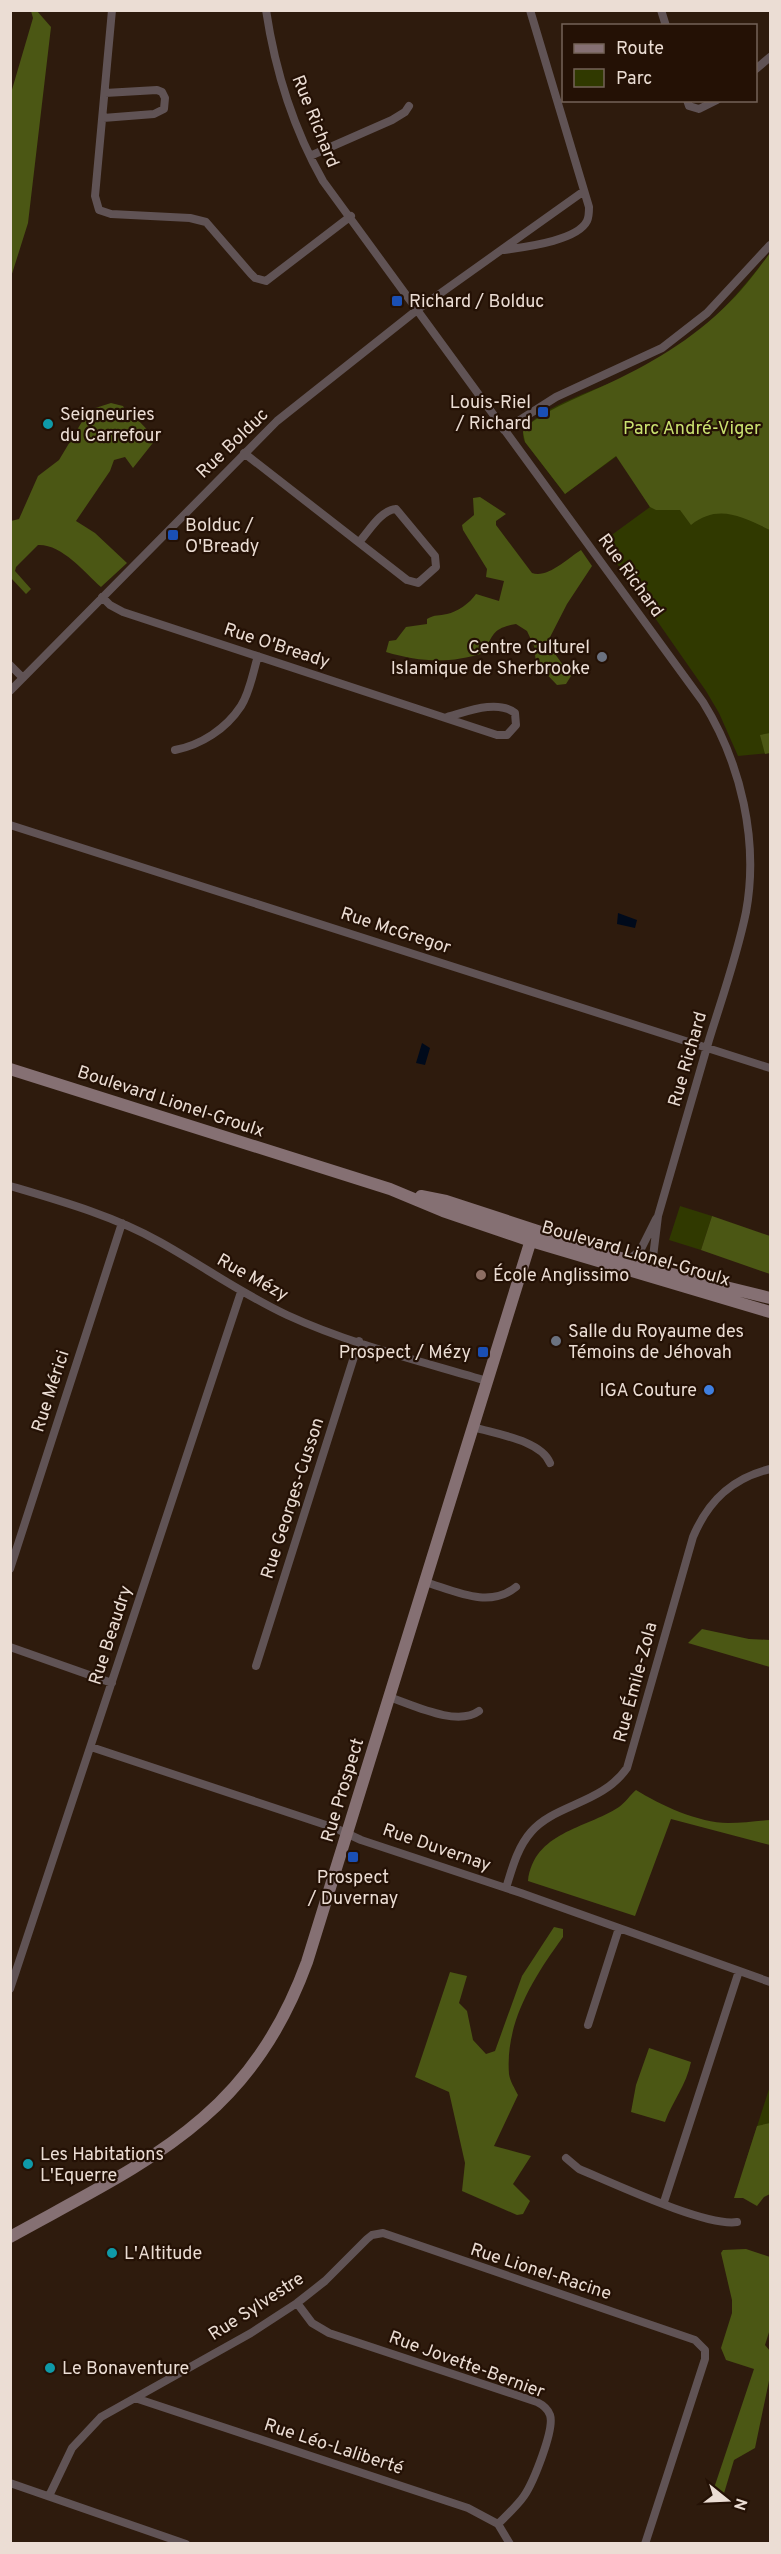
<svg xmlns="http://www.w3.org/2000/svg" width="781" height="2554" viewBox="0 0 781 2554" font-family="Overpass,sans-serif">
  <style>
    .green { fill: #303900 }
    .forest { fill: #4b5714 }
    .water { fill: #000a1b }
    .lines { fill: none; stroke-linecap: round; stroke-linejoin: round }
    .street { stroke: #605355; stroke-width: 8 }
    .secondary { stroke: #857073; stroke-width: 12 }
    .transit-dot { fill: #1a4fb4; stroke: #241105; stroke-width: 2 }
    .culture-dot { fill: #0f9aa8; stroke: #241105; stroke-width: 2 }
    .worship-dot { fill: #6b7280; stroke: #241105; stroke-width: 2 }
    .education-dot { fill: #8d6e63; stroke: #241105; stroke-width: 2 }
    .shop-dot { fill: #3f7fe0; stroke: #241105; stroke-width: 2 }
    .labels { text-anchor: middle; stroke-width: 4.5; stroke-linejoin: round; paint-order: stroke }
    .street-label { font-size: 18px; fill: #ebddd4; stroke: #241105 }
    .poi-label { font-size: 18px; fill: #ebddd4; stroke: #241105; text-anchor: start }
    .park-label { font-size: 18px; fill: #cae270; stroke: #241105 }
  </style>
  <rect width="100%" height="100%" fill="#2e1b0d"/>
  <path class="green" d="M770,253V753L738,756L719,713L706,691L602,542L650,507L617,456L565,494L525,442C522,436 522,431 527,426C548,405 590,392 617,380C638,370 661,357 681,344C717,320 744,287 770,253Z
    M680,1206L712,1216L701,1250L669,1240Z
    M770,2086V2163L745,2164Z"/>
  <path class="forest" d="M31,11H37L51,27L28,223L11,277V93L33,18Z
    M770,253V530C743,517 718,503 691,525L680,510H656L650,507L616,456L565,494L525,442L523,432L525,427C554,405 588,394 620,378C665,356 708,328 742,289C752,278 761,265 770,253Z
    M111,403L123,406L131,421H139L156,439L133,468L125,457L114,460L110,471L76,521L95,533L127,563L101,587C84,572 62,544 38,545L16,567L15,571L31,589L26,594L11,578V521L19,519L38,476L59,460L89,410Z
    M480,497L506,514L496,521V525L532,573C547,579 568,558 581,550L592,566L567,604L547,643L571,676L566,684L557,685L536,663L534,646L527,631L516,624C493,628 493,634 484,653C449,664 420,662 386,652L389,641L396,640L406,627L427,624V619C435,614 439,616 447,614C457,612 470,603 476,594L499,601L504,581L486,577L487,569L463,530L462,525L474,515L473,498Z
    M770,733V753L765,754L760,735Z
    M712,1216L770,1236V1274L701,1250Z
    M702,1629L749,1639L770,1640V1667L688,1643Z
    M636,1790C660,1805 699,1823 728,1823C742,1823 757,1821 770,1820V1845L671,1819L635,1916L528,1881C534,1832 585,1829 619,1807C625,1803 630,1795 636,1790Z
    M554,1927L563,1929V1937C534,1977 505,2022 509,2074C510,2081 515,2089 518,2095L494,2146L531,2156L513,2184L530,2201L523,2214L517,2215L462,2191L465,2163L449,2092L415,2077L450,1972L467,1976L459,2003L467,2011L473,2040L486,2054L495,2051L522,1976Z
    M649,2048L691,2062C686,2086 673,2100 665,2122L631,2112L636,2085Z
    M770,2123V2194L764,2197L757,2206L743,2198H734L757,2126Z
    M746,2249L770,2257V2329L765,2345L770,2351V2376L755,2448L734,2460L722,2500H717L713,2491L754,2369L726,2360L721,2348L732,2313V2300L721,2253L723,2250Z"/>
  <path class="water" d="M618,913L637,920L635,928L617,924Z
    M422,1043L430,1048L425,1065L416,1063Z"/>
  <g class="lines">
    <path class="street" d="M112,10L95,196L99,210L111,214L190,218L206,222L251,274L255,278L266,281L351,216
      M266,10C275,70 293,128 323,181L703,702C741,763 759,841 746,912C737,956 722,998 709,1040C692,1098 675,1157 658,1216L653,1257L660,1270
      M661,10L666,26
      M756,69L770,57
      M687,100L689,106L699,109L717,100
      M103,118L154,114L164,109L165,98L162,92L157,90L105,93
      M310,156L392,120L405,112L409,106
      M504,250C524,247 577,241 587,221C589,217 589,212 589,207L530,10
      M504,430L556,397L662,348L707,313L770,245
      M244,453L407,580L418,583L436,567L435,556L396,509C381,510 369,531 360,541
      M102,597L110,605L123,612L497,735H507L516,725L515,713C497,699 466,712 447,717
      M10,665L23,678
      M10,691L277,421L417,310L584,191
      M175,750C201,745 226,729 241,706C250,692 253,672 258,656
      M10,825L770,1068
      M10,1186C61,1201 114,1216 160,1242C203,1266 242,1294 287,1315C350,1344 420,1361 487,1381
      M628,1260L640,1251L656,1219
      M473,1427C495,1434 541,1440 550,1463
      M10,1569L122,1223
      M425,1582C455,1591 489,1609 516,1587
      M10,1647L112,1683
      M256,1666L359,1341
      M389,1697C413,1705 457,1727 479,1711
      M91,1747L335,1828L361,1840L521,1893L770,1982
      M506,1888C512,1869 517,1848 531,1832C555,1804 602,1804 627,1768L693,1537C708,1501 732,1478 770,1469
      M10,1989L241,1292
      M588,2025L619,1928
      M566,2158L579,2169C613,2183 706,2227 737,2222
      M664,2202L739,1971
      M297,2303L312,2323L329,2333L537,2402C543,2405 548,2409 550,2415C555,2429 533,2483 524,2496C517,2506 507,2515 498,2524
      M135,2398L468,2508L498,2524L510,2544
      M10,2483L186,2544
      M49,2496L72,2448L101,2417L251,2333L297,2303L325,2281L367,2239L372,2235L383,2233L695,2340L705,2350V2359L645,2544"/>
    <path class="secondary" d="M10,1069L390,1189L443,1211L531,1241L770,1312
      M421,1196L446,1201L660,1271L770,1298
      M10,2237C147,2161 249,2120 307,1962L534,1230"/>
  </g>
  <g class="transit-dot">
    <rect x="391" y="295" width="12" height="12" rx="3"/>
    <rect x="537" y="406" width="12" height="12" rx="3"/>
    <rect x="167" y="529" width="12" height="12" rx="3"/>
    <rect x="477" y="1346" width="12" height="12" rx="3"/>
    <rect x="347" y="1851" width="12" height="12" rx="3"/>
  </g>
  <g class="culture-dot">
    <circle cx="48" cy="424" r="6"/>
    <circle cx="28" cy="2164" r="6"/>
    <circle cx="112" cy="2253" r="6"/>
    <circle cx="50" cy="2368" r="6"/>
  </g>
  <g class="worship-dot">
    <circle cx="602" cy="657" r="6"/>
    <circle cx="556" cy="1341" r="6"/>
  </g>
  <circle class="education-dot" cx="481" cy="1275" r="6"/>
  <circle class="shop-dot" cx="709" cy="1390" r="6"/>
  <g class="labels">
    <g class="street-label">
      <text transform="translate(316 121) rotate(68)" y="6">Rue Richard</text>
      <text transform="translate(232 443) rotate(-44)" y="6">Rue Bolduc</text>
      <text transform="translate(631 575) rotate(54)" y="6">Rue Richard</text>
      <text transform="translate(277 645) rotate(18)" y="6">Rue O'Bready</text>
      <text transform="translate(396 930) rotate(18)" y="6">Rue McGregor</text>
      <text transform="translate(687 1059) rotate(-74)" y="6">Rue Richard</text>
      <text transform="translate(171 1101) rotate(18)" y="6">Boulevard Lionel-Groulx</text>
      <text transform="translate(636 1253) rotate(16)" y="6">Boulevard Lionel-Groulx</text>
      <text transform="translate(253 1277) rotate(29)" y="6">Rue Mézy</text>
      <text transform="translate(50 1391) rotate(-72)" y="6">Rue Mérici</text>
      <text transform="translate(292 1498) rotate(-72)" y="6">Rue Georges-Cusson</text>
      <text transform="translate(110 1635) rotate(-72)" y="6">Rue Beaudry</text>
      <text transform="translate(635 1682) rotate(-75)" y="6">Rue Émile-Zola</text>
      <text transform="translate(342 1790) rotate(-73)" y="6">Rue Prospect</text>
      <text transform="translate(437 1847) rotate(19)" y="6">Rue Duvernay</text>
      <text transform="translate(541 2271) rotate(18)" y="6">Rue Lionel-Racine</text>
      <text transform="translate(256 2306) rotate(-33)" y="6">Rue Sylvestre</text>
      <text transform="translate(467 2364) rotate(20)" y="6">Rue Jovette-Bernier</text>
      <text transform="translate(334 2446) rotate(18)" y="6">Rue Léo-Laliberté</text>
    </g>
    <g class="poi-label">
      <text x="409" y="307">Richard / Bolduc</text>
      <text x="531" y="408" text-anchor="end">Louis-Riel<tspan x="531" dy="21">/ Richard</tspan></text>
      <text x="60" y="420">Seigneuries<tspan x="60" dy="21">du Carrefour</tspan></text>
      <text x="185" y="531">Bolduc /<tspan x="185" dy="21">O'Bready</tspan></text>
      <text x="590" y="653" text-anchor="end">Centre Culturel<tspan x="590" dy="21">Islamique de Sherbrooke</tspan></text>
      <text x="493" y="1281">École Anglissimo</text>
      <text x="568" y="1337">Salle du Royaume des<tspan x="568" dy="21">Témoins de Jéhovah</tspan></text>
      <text x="471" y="1358" text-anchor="end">Prospect / Mézy</text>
      <text x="697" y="1396" text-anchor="end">IGA Couture</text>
      <text x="353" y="1883" text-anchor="middle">Prospect<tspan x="353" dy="21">/ Duvernay</tspan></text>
      <text x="40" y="2160">Les Habitations<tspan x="40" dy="21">L'Equerre</tspan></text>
      <text x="124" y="2259">L'Altitude</text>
      <text x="62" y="2374">Le Bonaventure</text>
    </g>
    <g class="park-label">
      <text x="692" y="434">Parc André-Viger</text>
    </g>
  </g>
  <rect width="781" height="2554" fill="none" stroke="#ebddd4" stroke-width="24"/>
  <rect x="562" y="24" width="195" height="78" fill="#241105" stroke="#746358" stroke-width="1.5"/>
  <rect x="574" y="44" width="30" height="9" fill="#857073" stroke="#746358" stroke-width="1.5"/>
  <text x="616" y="54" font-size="18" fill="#ebddd4">Route</text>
  <rect x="574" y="69" width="30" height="18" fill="#303900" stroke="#746358" stroke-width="1.5"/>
  <text x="616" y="84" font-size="18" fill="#ebddd4">Parc</text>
  <g transform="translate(727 2500) rotate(108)" stroke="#241105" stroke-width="4.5" paint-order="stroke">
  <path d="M0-4.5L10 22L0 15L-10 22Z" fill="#ebddd4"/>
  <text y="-9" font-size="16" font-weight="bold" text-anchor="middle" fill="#ebddd4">N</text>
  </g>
</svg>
